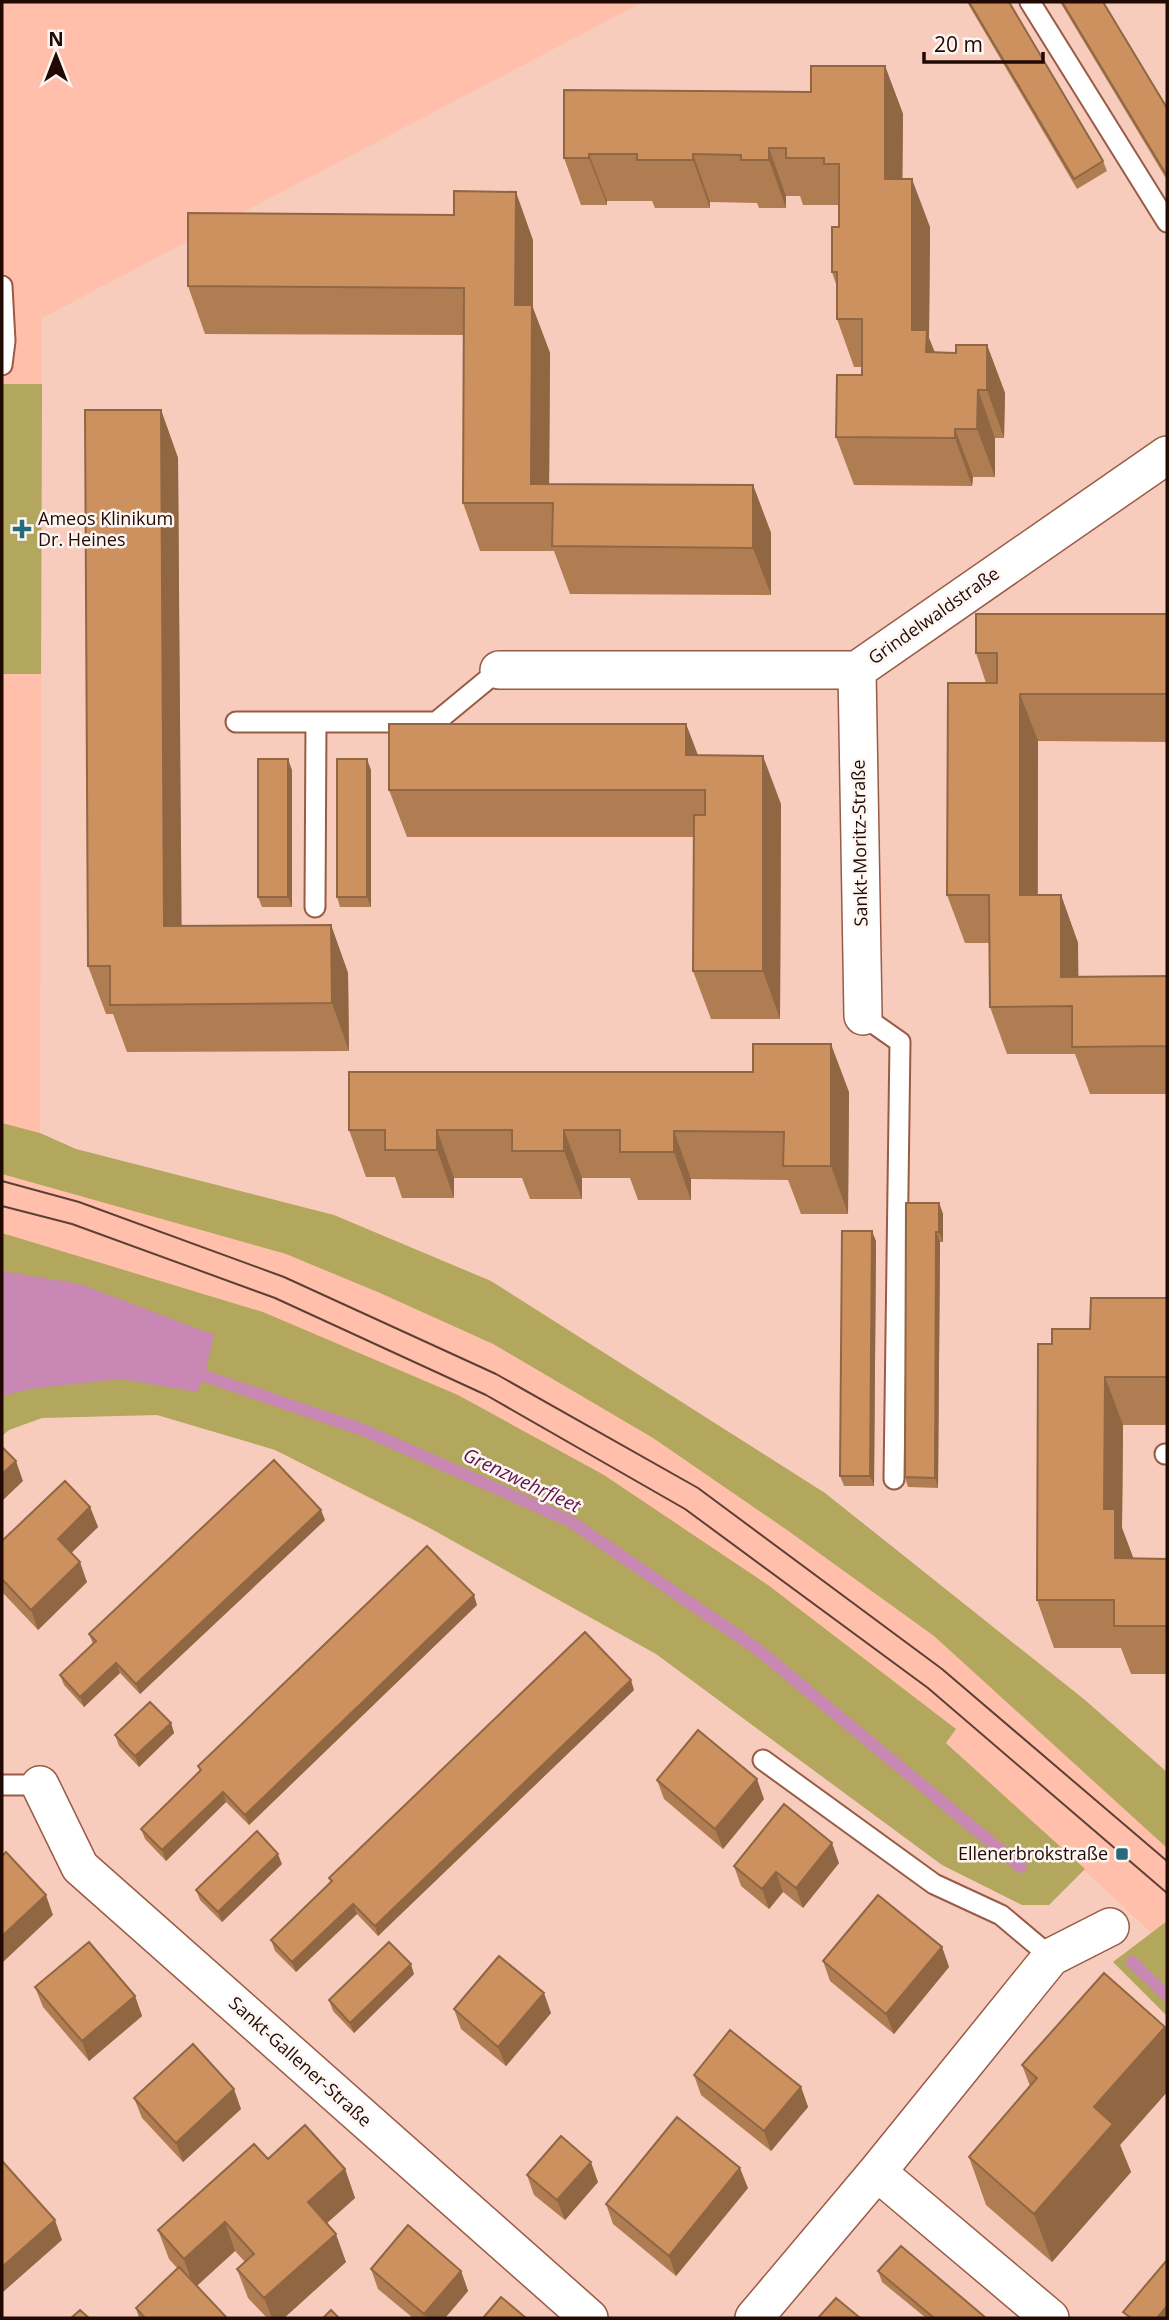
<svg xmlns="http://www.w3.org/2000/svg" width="1169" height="2320" viewBox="0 0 1169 2320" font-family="'Open Sans',sans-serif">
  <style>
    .built { fill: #ffbfaa }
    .green { fill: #b3a65d }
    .water { fill: #c888b3 }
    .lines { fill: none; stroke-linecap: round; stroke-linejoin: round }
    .stream { stroke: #c888b3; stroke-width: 12 }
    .lane-casing { stroke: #995b45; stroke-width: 23 }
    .street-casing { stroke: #995b45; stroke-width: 40 }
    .lane { stroke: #fff; stroke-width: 19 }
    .street { stroke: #fff; stroke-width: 37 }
    .tram { stroke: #5c3f36; stroke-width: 2 }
    .wall { fill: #b07d53 }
    .shaded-wall { fill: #906643 }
    .building { fill: #cd9160; stroke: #906643; stroke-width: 2 }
    .poi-dot { fill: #276a7c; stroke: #fef6f3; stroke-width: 2.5 }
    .labels { text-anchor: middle; stroke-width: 5; stroke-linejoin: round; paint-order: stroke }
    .poi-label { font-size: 18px; fill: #220a04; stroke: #fef6f3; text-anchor: start }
    .street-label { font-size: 18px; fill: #220a04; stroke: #fef6f3 }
    .water-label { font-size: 19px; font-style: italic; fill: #60144f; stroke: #fef6f3 }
  </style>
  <rect width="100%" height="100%" fill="#f7ccbd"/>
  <path class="built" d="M2,2H643L42,318L40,1133L2,1123Z
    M2,1174L286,1254L380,1293L492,1344L653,1438L787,1530L934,1636L1167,1848V1921L1153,1934L946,1742L956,1729L768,1585L604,1475L458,1395L263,1312L2,1233Z"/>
  <path class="green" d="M2,384H42L41,674H2Z
    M2,1123L40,1133L76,1149L334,1215L491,1281L825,1493L1085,1700L1167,1772V1848L934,1636L787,1530L653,1438L493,1344L380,1293L286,1254L2,1174Z
    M2,1233L263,1312L458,1395L604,1475L768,1585L956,1729L946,1743L1085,1869L1049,1905H1022L942,1865L656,1654L426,1526L275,1450L157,1415L42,1418L9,1430L2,1436Z
    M1167,1921V2016L1113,1962Z"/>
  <path class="water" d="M2,1271L80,1284L214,1335L205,1375L197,1392L121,1379L36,1388L5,1395L2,1398Z"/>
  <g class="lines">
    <path class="stream" d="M190,1371L366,1431L570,1521L756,1648L1021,1867
      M1132,1962L1167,1996"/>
    <g class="lane-casing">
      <path id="lane" d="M1030,2L1167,222
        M2,286L5,341L2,365
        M236,722H436L499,670
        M315,907L316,722
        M863,1016L900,1042L894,1479
        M1165,1454H1167
        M763,1760L934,1884L1001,1915L1051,1957
        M2,1785H40"/>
    </g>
    <g class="street-casing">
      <path id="street" d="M499,670H857L1167,455
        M857,670L863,1016
        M40,1785L80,1867L589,2318
        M877,2172L1050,2318
        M754,2318L877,2172L1051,1957L1110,1927"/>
    </g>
    <use href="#lane" class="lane"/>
    <use href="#street" class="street"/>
    <path class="tram" d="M2,1181L79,1202L284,1277L496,1374L698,1488L942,1669L1167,1861
      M2,1206L72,1224L275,1298L486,1395L685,1509L928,1688L1167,1893"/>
  </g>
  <path class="wall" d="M967,2H1009L1103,161L1107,171L1077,189Z
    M1060,2H1103L1167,108V180Z
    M885,66L903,114L902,179L930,227L929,338L935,352L956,353L987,345L1005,393L1004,438H995V477H973L972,486L854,485L836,437L862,375V367H854L837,319V287L832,272L839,227V205H803L800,196H786V208H759L757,203L710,202V208H655L652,201H607V205H581L564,158L811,92Z
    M533,240V308L550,353L549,484L753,485L771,533V595L570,594L554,551H480L463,503L464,335L205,334L188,286Z
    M161,410L178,458L181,926L331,925L348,973L349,1051L127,1052L113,1014H106L88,966Z
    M1167,614V742L1038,741V895H1061L1078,943V977L1167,976V1094H1090L1075,1054H1007L990,1007L989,943H965L947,895L986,683L976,653Z
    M686,724L698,755L781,804L780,1019H711L693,971L694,837H407L389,790Z
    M292,770V907H262L258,897Z
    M371,770V907H340L337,897Z
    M849,1092L848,1214H801L788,1180L691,1179V1200H638L630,1178H582V1199H530L522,1178H454V1198H402L395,1177H366L349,1130Z
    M939,1203L943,1214V1242H940L938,1488L908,1487L905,1477Z
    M876,1241L874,1486H844L840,1476Z
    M1167,1298V1425H1123L1122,1528L1133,1558L1167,1559V1674H1131L1121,1648H1054L1037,1600L1052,1344Z
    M90,1507L98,1527L71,1553L87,1582L38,1630L2,1592V1541Z
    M325,1520L140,1694L120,1673L84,1707L64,1685L60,1675L93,1644L89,1634Z
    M477,1605L249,1825L226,1802L166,1861L145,1839L141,1829L200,1771L198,1766Z
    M634,1690L378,1936L357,1914L296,1972L275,1951L271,1940L331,1883L329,1878Z
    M171,1723L174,1733L139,1767L119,1746L115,1735Z
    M657,1780L764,1799L723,1849L664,1799Z
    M839,1863L803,1908L783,1892L769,1909L741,1886L734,1866Z
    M282,1864L222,1922L200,1900L196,1890Z
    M942,1947L949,1967L894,2034L830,1981L823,1961Z
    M414,1974L354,2033L333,2011L329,2000Z
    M35,1987L135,1996L142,2016L89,2061L43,2007Z
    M454,2009L551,2013L506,2066L461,2029Z
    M1165,2027L1167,2033V2092L1120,2145L1131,2172L1052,2262L986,2205L969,2157L1030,2086L1022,2065Z
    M694,2075L801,2087L808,2107L771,2151L701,2095Z
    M134,2098L241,2109L183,2162L142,2118Z
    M268,2159L345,2169L355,2198L327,2223L346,2262L284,2318H267L248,2298L237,2269L245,2262L235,2251L197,2286L227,2318H139L136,2308L178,2269L169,2259L158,2230Z
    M527,2175L598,2182L565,2220L534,2195Z
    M748,2188L676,2276L613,2224L606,2204Z
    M371,2269L461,2271L468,2291L445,2318H413L378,2289Z
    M878,2271L986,2318H926L882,2282Z"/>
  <path class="shaded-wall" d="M885,66L903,114L902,227L885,179Z
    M769,148L786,196V208L769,160Z
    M589,154L607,201V205L589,158Z
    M693,154L710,202V208L693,160Z
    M912,179L930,227L929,338L944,378L912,330Z
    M516,192L533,240V308L550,353L549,503L531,484L515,305Z
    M987,345L1005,393L1004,438L987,390Z
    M978,390L995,438V477L977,429Z
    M161,410L178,458L182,974L164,926Z
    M955,429L973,477L972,486L955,438Z
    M753,485L771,533V595L753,548Z
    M1020,694L1038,741L1037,943L1020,895Z
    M686,724L704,772L686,755Z
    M763,756L781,804L780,1019L763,971Z
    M288,759L292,770V907L288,897Z
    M367,759L371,770V907L367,897Z
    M1061,895L1078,943L1079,1023L1061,977Z
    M331,925L348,973L349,1051L332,1003Z
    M831,1044L849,1092L848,1214L831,1166Z
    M437,1130L454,1178V1198L437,1150Z
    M564,1130L582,1178V1199L564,1151Z
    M674,1131L691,1179V1200L674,1152Z
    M939,1203L943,1214V1242L939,1232Z
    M872,1231L876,1241L874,1486L870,1476Z
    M936,1232L940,1242L938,1488L935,1478Z
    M1105,1377L1123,1425L1122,1528L1133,1557V1606L1115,1558L1104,1509Z
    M16,1461L23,1481L2,1501V1474Z
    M90,1507L98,1527L65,1559L58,1539Z
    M321,1510L325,1520L140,1694L136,1684Z
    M80,1562L87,1582L38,1630L31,1610Z
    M474,1595L477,1605L249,1825L245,1815Z
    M116,1663L120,1673L84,1707L80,1697Z
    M631,1680L634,1690L378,1936L375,1926Z
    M171,1723L174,1733L139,1767L135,1756Z
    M757,1779L764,1799L723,1849L715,1829Z
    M223,1792L226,1802L166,1861L162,1850Z
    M832,1843L839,1863L803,1908L796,1888Z
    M278,1854L282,1864L222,1922L218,1912Z
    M776,1872L783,1892L769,1909L762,1889Z
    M46,1895L53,1915L2,1963V1936Z
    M353,1904L357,1914L296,1972L292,1962Z
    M942,1947L949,1967L894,2034L886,2014Z
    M411,1964L414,1974L354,2033L350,2023Z
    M544,1993L551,2013L506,2066L498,2047Z
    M135,1996L142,2016L89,2061L82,2041Z
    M1165,2027L1167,2033V2092L1120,2145L1131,2172L1052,2262L1034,2214L1094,2107Z
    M801,2087L808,2107L771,2151L764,2131Z
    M234,2089L241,2109L183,2162L176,2143Z
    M591,2162L598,2182L565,2220L557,2200Z
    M740,2168L748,2188L676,2276L669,2256Z
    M345,2169L355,2198L318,2231L308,2202Z
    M55,2220L62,2240L3,2292L2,2289V2267Z
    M225,2222L235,2251L194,2288L184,2259Z
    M336,2234L346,2262L284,2318H272L264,2298Z
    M461,2271L468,2291L445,2318H426L424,2314Z
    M1167,2306V2318H1157Z"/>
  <path class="building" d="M969,2H1009L1103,161L1074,179Z
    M1062,2H1103L1167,108V176Z
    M811,66H885V179H912V330H927L926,352L956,353V345H987V390H978L977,429H955V438L836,437L837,375H862V319H837V272H832V227H839V164H824V158H786V148H769V160H741V155L693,154V160H637V154H589V158H564V90L811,92Z
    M454,191L516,192L515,305H532L531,484L753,485V548L552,546L553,503H463L464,288L188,286V213L454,215Z
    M85,410H161L164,926L331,925L332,1003L110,1005V966H88Z
    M976,614H1167V694H1020V895H1061V977L1167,976V1046L1072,1047V1006L990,1007L989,895H947L948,683H997V653H976Z
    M389,724H686V755L763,756V971H693L694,815H705V790H389Z
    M258,759H288V897H258Z
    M337,759H367V897H337Z
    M753,1044H831V1166H783L784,1132L674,1131V1152H620V1130H564V1151H512V1130H437V1150H385V1130H349V1072H753Z
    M906,1203H939V1232H936L935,1478L905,1477Z
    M842,1231H872L870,1476H840Z
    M1091,1298H1167V1377H1105L1104,1509H1115V1558L1167,1559V1626H1114V1600H1037L1038,1344H1052V1329H1090Z
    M2,1447L16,1461L2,1474Z
    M274,1460L321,1510L136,1684L116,1663L80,1697L60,1675L96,1641L89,1634Z
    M65,1481L90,1507L58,1539L80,1562L31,1610L2,1579V1541Z
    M427,1546L474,1595L245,1815L223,1792L162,1850L141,1829L201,1770L198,1766Z
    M585,1632L631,1680L375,1926L353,1904L292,1962L271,1940L332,1881L329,1878Z
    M150,1702L171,1723L135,1756L115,1735Z
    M698,1730L757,1779L715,1829L657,1780Z
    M784,1804L832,1843L796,1888L776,1872L762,1889L734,1866Z
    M257,1831L278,1854L218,1912L196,1890Z
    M6,1852L46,1895L2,1936V1856Z
    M878,1895L942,1947L886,2014L823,1961Z
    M89,1942L135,1996L82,2041L35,1987Z
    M389,1942L411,1964L350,2023L329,2000Z
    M499,1956L544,1993L498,2047L454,2009Z
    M1104,1973L1165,2027L1094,2107L1113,2124L1034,2214L969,2157L1037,2078L1022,2065Z
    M730,2030L801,2087L764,2131L694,2075Z
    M193,2044L234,2089L176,2143L134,2098Z
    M677,2117L740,2168L669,2256L606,2204Z
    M305,2125L345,2169L308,2202L336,2234L264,2298L237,2269L254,2254L225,2222L184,2259L158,2230L254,2144L268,2159Z
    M561,2136L591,2162L557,2200L527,2175Z
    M3,2162L55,2220L2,2267V2163Z
    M408,2225L461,2271L424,2314L371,2269Z
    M901,2246L986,2318H934L878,2271Z
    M1167,2260V2306L1157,2318H1131L1123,2312Z
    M179,2267L227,2318H145L136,2308Z
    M501,2297L526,2318H483Z
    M836,2298L859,2317L858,2318H818Z
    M80,2310L89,2318H71Z
    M331,2310L339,2318H323Z"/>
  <g class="poi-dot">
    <path d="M18.5 518.5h7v7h7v7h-7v7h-7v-7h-7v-7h7z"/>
    <rect x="1115" y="1847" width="14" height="14" rx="3.5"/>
  </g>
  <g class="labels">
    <g class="poi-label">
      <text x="38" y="525">Ameos Klinikum<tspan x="38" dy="21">Dr. Heines</tspan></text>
      <text x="1108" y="1860" text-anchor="end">Ellenerbrokstraße</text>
    </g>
    <g class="street-label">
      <text transform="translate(934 616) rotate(-35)" y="6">Grindelwaldstraße</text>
      <text transform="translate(860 843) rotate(-91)" y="6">Sankt-Moritz-Straße</text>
      <text transform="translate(300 2062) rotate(42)" y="6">Sankt-Gallener-Straße</text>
    </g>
    <g class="water-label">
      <text transform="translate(522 1480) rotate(25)" y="7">Grenzwehrfleet</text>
    </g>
  </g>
  <rect width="1169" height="2320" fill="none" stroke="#220a04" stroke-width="7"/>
  <g transform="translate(56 56)" stroke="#fef6f3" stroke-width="5" paint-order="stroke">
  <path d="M0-5L12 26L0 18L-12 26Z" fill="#220a04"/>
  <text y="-10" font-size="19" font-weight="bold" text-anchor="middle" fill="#220a04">N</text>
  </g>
  <path d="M924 52v10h119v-10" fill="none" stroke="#220a04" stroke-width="3.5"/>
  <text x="934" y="52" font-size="21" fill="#220a04" stroke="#fef6f3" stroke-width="5" paint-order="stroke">20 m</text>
</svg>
